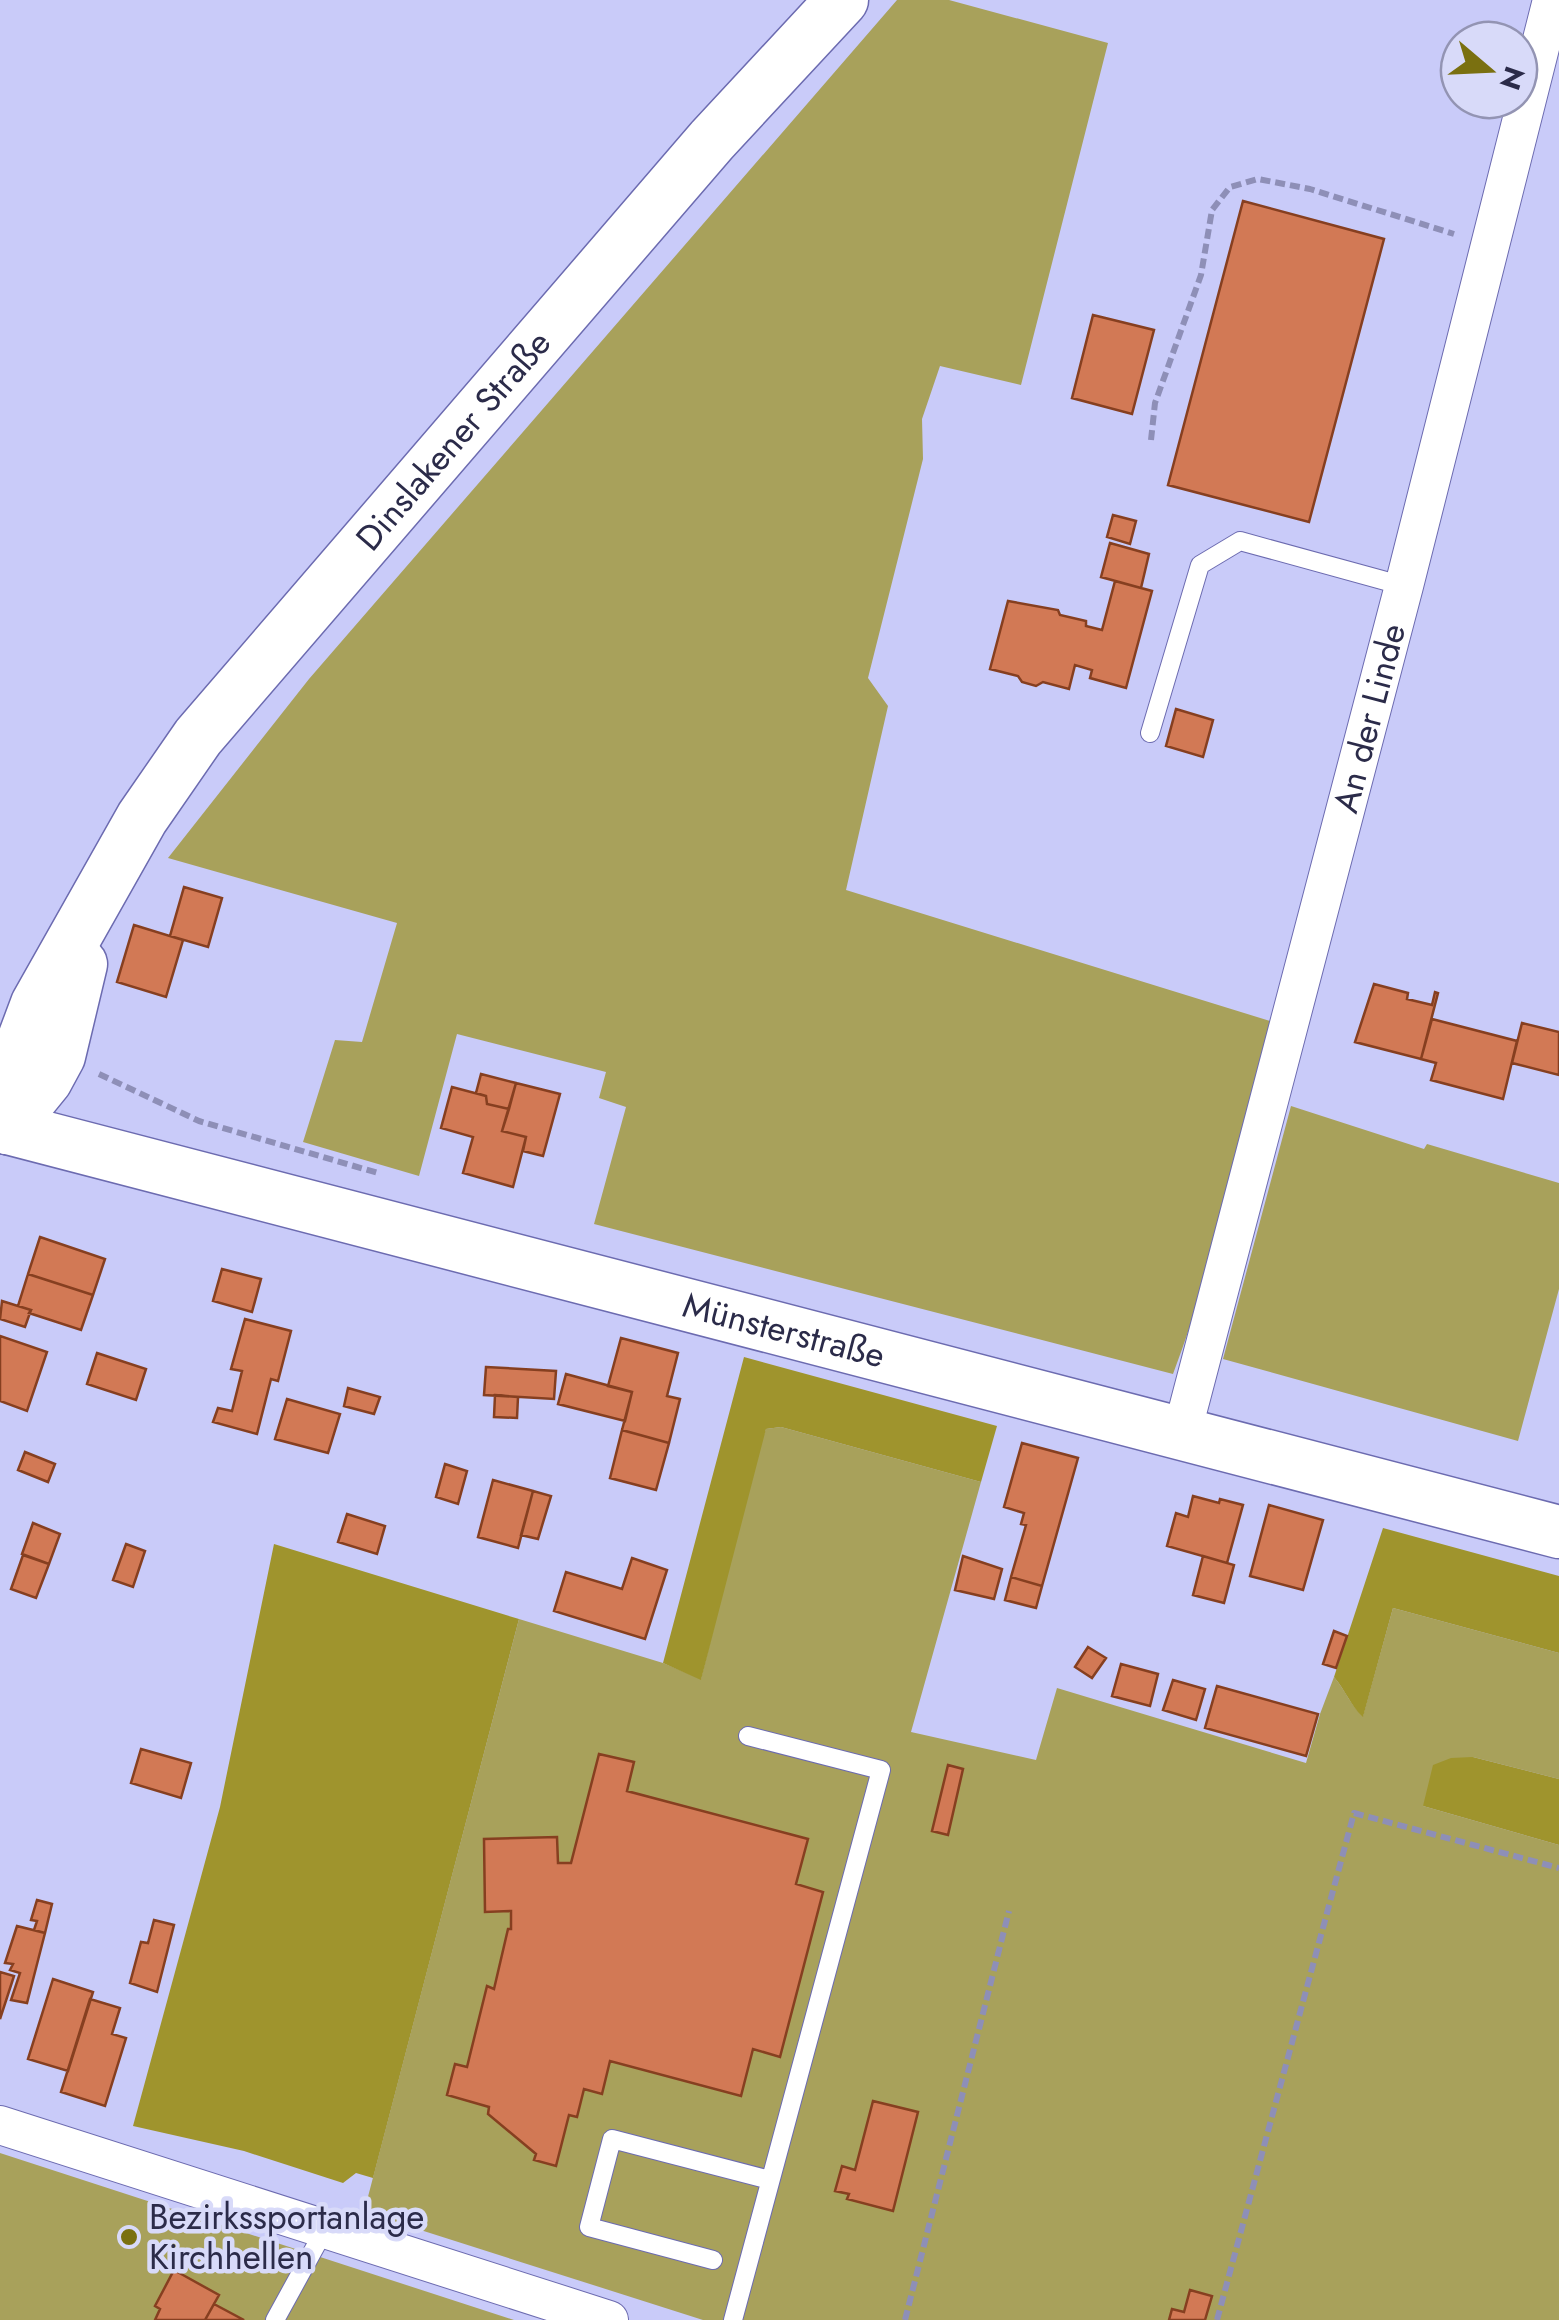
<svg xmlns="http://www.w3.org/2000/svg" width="1559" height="2320" viewBox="0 0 1559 2320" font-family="Jost,sans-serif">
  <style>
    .green { fill: #a8a15b }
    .forest { fill: #9f942d }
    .building { fill: #d27955; stroke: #863f20; stroke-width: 2.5 }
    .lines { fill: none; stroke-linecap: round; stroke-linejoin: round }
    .lane-casing { stroke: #6c6bb0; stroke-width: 20 }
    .street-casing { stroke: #6c6bb0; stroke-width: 40 }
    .secondary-casing { stroke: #6c6bb0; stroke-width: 55 }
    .path { stroke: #8e8fb7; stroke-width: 6; stroke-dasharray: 10 5; stroke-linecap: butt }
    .lane { stroke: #fff; stroke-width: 18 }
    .street { stroke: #fff; stroke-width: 38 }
    .secondary { stroke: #fff; stroke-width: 52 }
    .poi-dot { fill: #7a7010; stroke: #d8daf9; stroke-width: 4 }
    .labels { text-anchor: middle; stroke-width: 9; stroke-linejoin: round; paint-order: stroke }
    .street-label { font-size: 35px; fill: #2b2b49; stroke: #d8daf9 }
    .poi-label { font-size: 35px; fill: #2b2b49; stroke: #d8daf9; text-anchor: start }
  </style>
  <rect width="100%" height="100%" fill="#c9cbf9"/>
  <path class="green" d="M897,0H949L1108,43L1021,385L940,366L922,419L923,459L868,678L888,706L846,890L1270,1021C1240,1139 1216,1261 1173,1374L594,1224L626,1107L599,1098L606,1072L457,1034L419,1176L303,1142L335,1040L362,1042L397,923L168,858L309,679Z
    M1291,1106L1424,1149L1427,1144L1559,1183V1289L1518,1441L1223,1359Z
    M781,1427L981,1482L911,1732L1036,1760L1057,1688L1306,1763L1320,1714L1334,1677C1346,1691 1350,1705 1363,1716L1393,1608L1559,1653V1779L1473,1757L1423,1806L1559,1845V2320H703L364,2212L519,1619L663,1663L701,1679L758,1450L766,1429Z
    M0,2153L514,2320H0Z"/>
  <path class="forest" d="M744,1357L997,1426L981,1482L781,1427L766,1429L701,1680L663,1663Z
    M1383,1528L1559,1576V1653L1393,1608L1363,1717C1350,1705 1346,1691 1334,1677Z
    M274,1544L519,1619L373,2178L356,2173L343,2183L244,2151L133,2126L220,1807Z
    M1473,1757L1559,1779V1845L1423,1806L1433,1765L1451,1758Z"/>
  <path class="building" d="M1243,201L1384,239L1309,522L1168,485Z
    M1093,315L1154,330L1132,414L1072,398Z
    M1113,515L1136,521L1130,544L1107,537Z
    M1110,543L1149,554L1141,588L1101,577Z
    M1115,581L1152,591L1126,688L1090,678L1092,670L1075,665L1069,689L1043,682L1036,686L1022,682L1018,676L990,669L1008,601L1058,610L1060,615L1086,621V626L1102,630Z
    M1176,709L1213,720L1203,757L1166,746Z
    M184,887L222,898L208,947L170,936Z
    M134,925L183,940L166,997L117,982Z
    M1374,984L1408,993L1407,999L1432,1005L1435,992L1438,993L1421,1059L1355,1042Z
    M1432,1019L1517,1041L1503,1099L1431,1080L1436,1063L1421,1059Z
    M1522,1023L1559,1032V1075L1512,1063Z
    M481,1074L516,1083L509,1109L487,1104L486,1096L476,1093Z
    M516,1083L560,1094L543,1156L523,1151L526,1137L502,1131Z
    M452,1087L486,1096L487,1104L509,1109L502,1131L526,1137L513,1187L463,1173L473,1137L441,1128Z
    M40,1237L105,1259L93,1295L28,1274Z
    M222,1269L261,1279L252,1312L213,1301Z
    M28,1274L93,1295L81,1330L29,1313L31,1310L18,1306Z
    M2,1301L31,1310L25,1327L0,1319Z
    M245,1319L291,1331L278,1381L271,1379L257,1434L213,1422L218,1408L232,1411L242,1371L231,1369Z
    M0,1336L47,1352L27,1411L0,1401Z
    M621,1338L678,1353L667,1396L680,1399L669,1443L622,1430L632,1392L608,1386Z
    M97,1353L146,1369L136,1400L87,1384Z
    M486,1367L556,1371L554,1399L484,1395Z
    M566,1374L632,1392L625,1421L558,1404Z
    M348,1388L380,1397L374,1414L344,1406Z
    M495,1395L518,1397L517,1418L494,1417Z
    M287,1399L340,1414L328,1453L275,1439Z
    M622,1430L669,1443L656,1490L610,1478Z
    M1022,1443L1078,1458L1042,1586L1011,1577L1026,1525L1021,1524L1024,1513L1004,1507Z
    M25,1452L55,1464L48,1482L18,1470Z
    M445,1464L467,1471L458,1504L436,1497Z
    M493,1480L533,1491L518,1548L478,1537Z
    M533,1491L551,1496L538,1539L521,1535Z
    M1193,1496L1219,1503L1220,1499L1243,1505L1227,1563L1167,1546L1176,1513L1188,1517Z
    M1269,1505L1323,1520L1303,1590L1250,1576Z
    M347,1514L385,1526L377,1554L338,1542Z
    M33,1523L60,1534L49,1564L22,1554Z
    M126,1544L145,1551L133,1587L113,1580Z
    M23,1555L49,1564L36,1598L11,1589Z
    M963,1556L1002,1569L994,1599L955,1590Z
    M1203,1556L1234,1565L1224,1603L1193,1595Z
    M632,1558L667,1570L645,1639L554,1611L566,1572L622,1589Z
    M1011,1577L1042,1586L1036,1608L1005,1600Z
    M1334,1631L1347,1636L1336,1668L1323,1664Z
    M1088,1647L1106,1658L1092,1678L1075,1667Z
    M1121,1664L1158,1674L1150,1706L1112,1696Z
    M1173,1680L1205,1689L1196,1720L1163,1710Z
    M1217,1686L1318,1714L1306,1756L1205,1728Z
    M141,1749L191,1763L181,1798L131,1783Z
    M599,1754L634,1762L627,1791L808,1839L796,1884L823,1892L780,2057L753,2049L741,2096L610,2061L602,2094L584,2089L577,2117L569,2115L556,2166L534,2160L536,2154L488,2114L489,2107L447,2095L455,2064L467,2067L487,1986L494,1989L508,1929H511V1911L485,1912L484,1839L557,1837L558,1863H571Z
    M948,1765L963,1769L948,1835L932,1831Z
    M37,1900L52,1904L45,1933L34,1930L37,1921L31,1920Z
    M154,1920L174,1925L157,1992L130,1983L141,1942L148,1943Z
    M17,1926L45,1933L27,2003L11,2000L20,1973L10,1970L13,1964L5,1963Z
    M0,1972L14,1976L0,2019Z
    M53,1979L93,1992L68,2071L28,2059Z
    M90,1999L120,2008L112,2034L126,2038L105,2106L61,2092Z
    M873,2101L918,2112L893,2211L847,2199L849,2194L835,2191L842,2166L855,2170Z
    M174,2270L219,2295L205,2320H155L160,2309L155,2306Z
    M1190,2290L1212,2296L1205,2320H1169L1172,2309L1184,2312Z
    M214,2304L244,2320H205Z"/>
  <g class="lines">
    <g class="lane-casing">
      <path id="lane" d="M1150,733L1200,565L1240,541L1404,586
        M713,2260L589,2227L612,2139L770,2180
        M275,2320L325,2229
        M733,2320L881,1770L748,1736"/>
    </g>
    <g class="street-casing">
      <g id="street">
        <path id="s1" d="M1181,1436L1404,586L1552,0"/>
        <path d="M0,2125L609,2320"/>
      </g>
    </g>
    <g class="secondary-casing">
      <g id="secondary">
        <path id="s2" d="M0,1126L1559,1532"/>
        <path id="s3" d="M7,1128L13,1068L37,1004L142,818L198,737L712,140L842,0"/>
        <path d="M7,1128L46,1080L59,1056L81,964"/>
      </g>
    </g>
    <path class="path" d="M1151,440L1155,403L1201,275L1212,210L1230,187L1258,179L1310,189L1454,234
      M99,1074L199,1121L378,1173
      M905,2320L1009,1911
      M1217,2320L1354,1813L1559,1868"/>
    <use href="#lane" class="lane"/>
    <use href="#street" class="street"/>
    <use href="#secondary" class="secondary"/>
  </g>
  <circle class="poi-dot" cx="129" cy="2237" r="10"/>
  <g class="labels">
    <g class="street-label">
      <text dy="12" stroke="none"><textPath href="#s3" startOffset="832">Dinslakener Straße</textPath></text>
      <text dy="12" stroke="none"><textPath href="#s1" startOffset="742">An der Linde</textPath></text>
      <text dy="12" stroke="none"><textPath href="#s2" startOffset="810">Münsterstraße</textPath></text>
    </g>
    <g class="poi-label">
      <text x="149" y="2229">Bezirkssportanlage<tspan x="149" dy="40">Kirchhellen</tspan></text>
    </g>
  </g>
  <g transform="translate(1489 70) rotate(109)"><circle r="48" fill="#d8daf9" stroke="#9394b3" stroke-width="2.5"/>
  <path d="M0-8L18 38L0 25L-18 38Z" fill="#7a7010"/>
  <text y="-15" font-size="28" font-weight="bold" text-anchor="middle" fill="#2b2b49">N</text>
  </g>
</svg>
